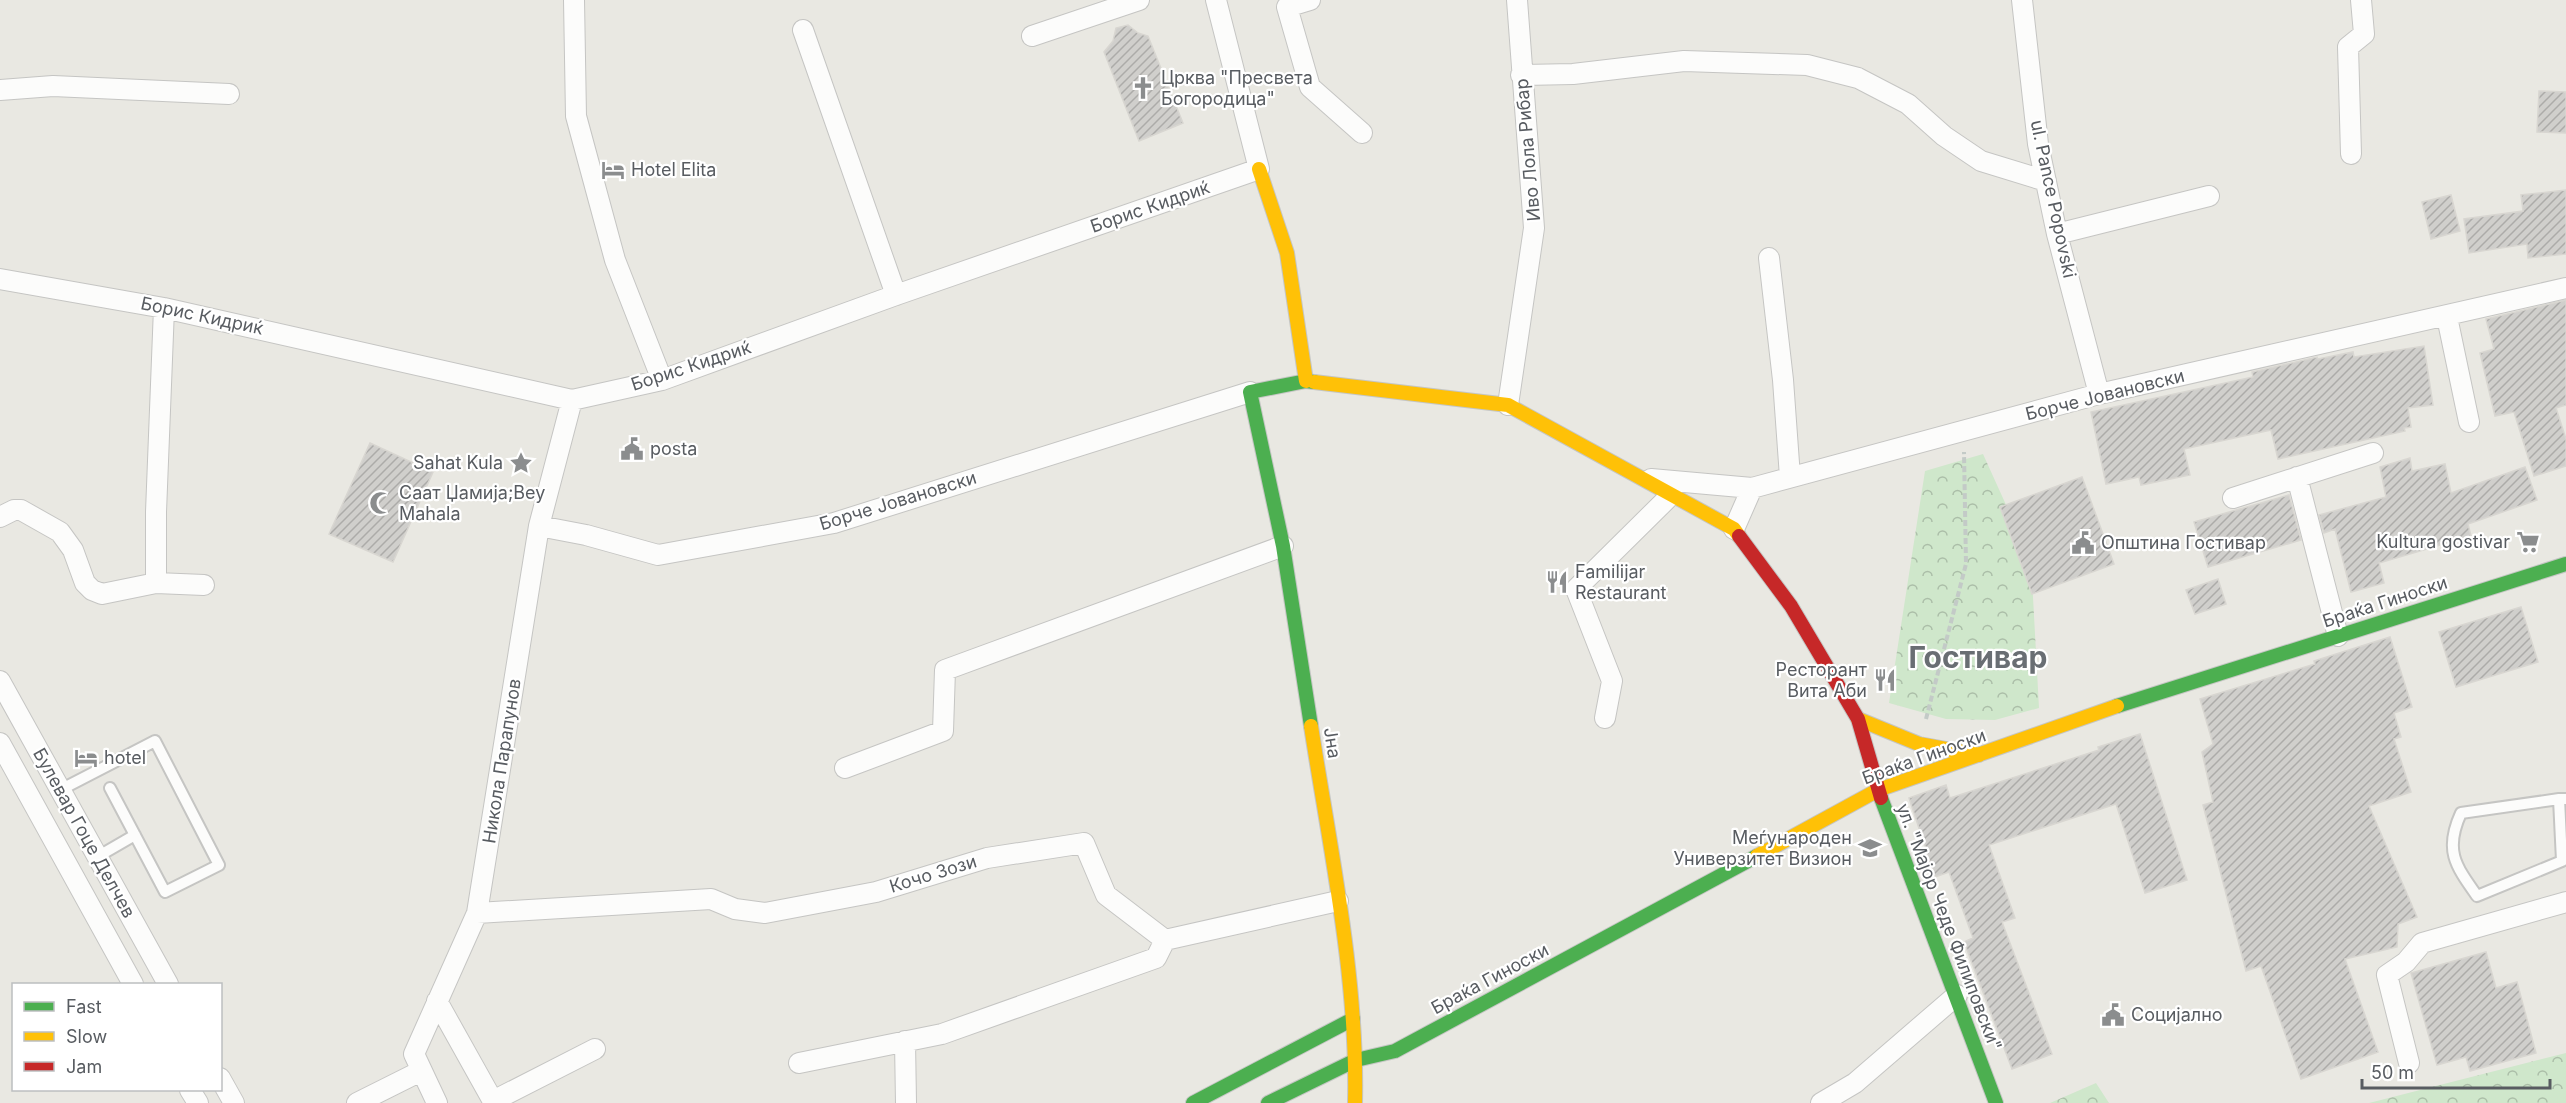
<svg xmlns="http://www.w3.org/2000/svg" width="2566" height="1103" viewBox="0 0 2566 1103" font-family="Inter,sans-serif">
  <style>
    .park { fill: url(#park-crowns) }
    .building { fill: url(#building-hatch); stroke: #d8d6d1; stroke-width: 1.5 }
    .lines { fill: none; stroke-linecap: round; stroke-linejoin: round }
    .lane-casing { stroke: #c5c5c3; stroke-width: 14 }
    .street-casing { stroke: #c5c5c3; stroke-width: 22 }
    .fast-casing { stroke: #c5c6c4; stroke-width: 16 }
    .slow-casing { stroke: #c5c6c4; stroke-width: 16 }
    .jam-casing { stroke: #c5c6c4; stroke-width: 16 }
    .path { stroke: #c3cac7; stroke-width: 4; stroke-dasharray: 6 3; stroke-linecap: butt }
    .lane { stroke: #fcfcfb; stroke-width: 10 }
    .street { stroke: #fcfcfb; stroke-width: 20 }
    .fast { stroke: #4caf50; stroke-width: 14 }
    .slow { stroke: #ffc107; stroke-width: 14 }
    .jam { stroke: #c62828; stroke-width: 14 }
    .labels { text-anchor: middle; stroke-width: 4.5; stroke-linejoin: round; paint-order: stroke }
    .poi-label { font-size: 18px; fill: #585c61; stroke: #fff; text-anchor: start }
    .street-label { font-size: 18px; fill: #585c61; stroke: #fff }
    .town-label { font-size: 30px; font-weight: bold; fill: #696e73; stroke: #fff }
  </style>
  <defs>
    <pattern id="park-crowns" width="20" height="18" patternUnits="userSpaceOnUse" patternTransform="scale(1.5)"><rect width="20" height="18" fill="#cfe7cb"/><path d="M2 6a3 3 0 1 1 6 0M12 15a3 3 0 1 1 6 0" fill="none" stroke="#abbea8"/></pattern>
    <pattern id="building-hatch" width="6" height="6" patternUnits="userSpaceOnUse" patternTransform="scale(1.5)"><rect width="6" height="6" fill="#d0cfcc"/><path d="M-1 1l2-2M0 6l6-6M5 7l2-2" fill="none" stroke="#acaba9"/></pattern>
  </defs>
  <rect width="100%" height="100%" fill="#e9e8e2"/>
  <path class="park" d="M1983,454L2031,560L2039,708L1995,720L1946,719L1889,703L1925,471Z
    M2566,1053V1103H2369Z
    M2096,1083L2109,1103H2050Z"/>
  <path class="building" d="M1128,25L1138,33L1148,36L1183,123L1139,141L1104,52L1113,41L1116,28Z
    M2539,91L2566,92V133L2537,132Z
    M2566,190V254L2528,258L2527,244L2469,253L2464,219L2523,211L2521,195Z
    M2451,195L2460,231L2431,239L2422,202Z
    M2566,300V405L2556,408L2566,439V466L2534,476L2514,412L2495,416L2480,353L2494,349L2486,319Z
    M2424,346L2433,405L2408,408L2411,427L2404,428L2405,431L2278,459L2271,430L2184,449L2190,475L2141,485L2139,477L2106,484L2091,412L2253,377L2252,372L2317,357L2318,359L2353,352L2354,357Z
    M370,443L433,472L393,562L329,534Z
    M2410,458L2412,471L2445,464L2451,493L2525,467L2537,500L2468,524L2471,536L2379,563L2384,583L2351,592L2335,529L2324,533L2319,515L2386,497L2380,467Z
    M2082,477L2114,564L2032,594L2000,507Z
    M2289,495L2301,540L2208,567L2194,522Z
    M2218,579L2226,604L2195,614L2186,590Z
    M2521,607L2538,662L2456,687L2439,632Z
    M2390,637L2412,707L2394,713L2401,737L2394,739L2411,792L2369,806L2417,917L2398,924L2397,947L2345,959L2378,1052L2301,1079L2261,966L2246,971L2203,805L2213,802L2202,752L2213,744L2200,699L2315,664L2314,661Z
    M2140,734L2187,880L2145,893L2116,804L1989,845L2015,918L2002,922L2052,1054L2012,1069L1964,942L1973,938L1949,872L1935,877L1909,798L1946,785L1950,798L2099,750L2098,747Z
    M2486,952L2496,988L2517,982L2536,1053L2470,1071L2466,1057L2437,1065L2411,973Z"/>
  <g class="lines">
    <g class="lane-casing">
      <path id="lane" d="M60,790L155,741L219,865L165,892L110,788
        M2559,799L2562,861L2477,896C2455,865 2444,850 2461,813L2559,799H2566
        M97,857L135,835"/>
    </g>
    <g class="street-casing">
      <path id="street" d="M574,0L576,116L615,260L662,380
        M1310,0L1287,7L1310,87L1362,133
        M2022,0L2038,144L2057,234L2099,394
        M803,30L896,295
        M1032,36L1139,0
        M1521,75L1573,74L1684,61L1807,65L1858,78L1908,104L1944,136L1981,161L2046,181
        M0,90L53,86L229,94
        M2351,154L2348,47L2364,34L2361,0
        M2057,234L2209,196
        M1769,258L1783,380L1790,477
        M0,279L164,308L572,400L662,380L896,295L1259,169L1216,0
        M2447,317L2469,422
        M1508,405L1534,228L1517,0
        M2297,477L2338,636
        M1651,479L1752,488L2099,394L2566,288
        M2233,498L2373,453
        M0,517L14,510H21L60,532L73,550L85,583L92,590L102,594L156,583L204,585
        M539,526L586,535L658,555L834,523L1250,392
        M1734,529L1752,488
        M156,583V512L164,308
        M0,681L168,984
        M1605,718L1612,681L1576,589L1672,494
        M0,743L133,984
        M845,768L943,731L945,670L1283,546
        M477,913L711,899L735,909L765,913L876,892L987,858L1084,843L1106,895L1165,940L1338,901
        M437,1001L494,1103
        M905,1041L906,1103
        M799,1063L942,1034L1156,958L1165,940
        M2409,1063L2387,975L2406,962L2422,943L2566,902
        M220,1078L234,1103
        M190,1090L198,1103
        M493,1101L595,1049
        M357,1103L421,1071
        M437,1103L414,1054L477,913L539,526L572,400
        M1821,1103L1855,1083L1957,995"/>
    </g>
    <g class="fast-casing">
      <path id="fast" d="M2117,706L2566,564
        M1311,726L1283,546L1250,392L1306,381L1314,382
        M1881,798L1996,1103
        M1193,1103L1353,1019
        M1268,1103L1356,1060L1395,1051L1757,856"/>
    </g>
    <g class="slow-casing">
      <path id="slow" d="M1259,169L1287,253L1306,381
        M1314,382L1508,405L1734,529L1739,536
        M1858,719L1919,744L1979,755
        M1311,726C1330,849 1358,978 1355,1103
        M1757,856L1878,790L2117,706"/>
    </g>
    <g class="jam-casing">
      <path id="jam" d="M1739,536L1791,606L1858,719L1881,798"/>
    </g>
    <path class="path" d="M1926,719L1966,564L1964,452"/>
    <use href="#lane" class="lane"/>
    <use href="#street" class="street"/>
    <use href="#fast" class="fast"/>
    <use href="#slow" class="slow"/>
    <use href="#jam" class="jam"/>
  </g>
  <defs>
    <g id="church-bare" transform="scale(1.8)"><path d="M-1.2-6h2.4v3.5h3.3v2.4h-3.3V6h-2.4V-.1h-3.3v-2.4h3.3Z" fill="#8b8d8e" stroke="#fff" stroke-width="2.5" paint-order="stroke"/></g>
    <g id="hotel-bare" transform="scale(1.8)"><path d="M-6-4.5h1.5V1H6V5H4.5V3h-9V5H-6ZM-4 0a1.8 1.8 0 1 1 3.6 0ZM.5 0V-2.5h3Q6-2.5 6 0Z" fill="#8b8d8e" stroke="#fff" stroke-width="2.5" paint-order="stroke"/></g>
    <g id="civic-bare" transform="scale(1.8)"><path d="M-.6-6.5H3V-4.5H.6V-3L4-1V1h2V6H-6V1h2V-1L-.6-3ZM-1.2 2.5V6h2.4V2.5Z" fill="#8b8d8e" stroke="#fff" stroke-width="2.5" paint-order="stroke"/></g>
    <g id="sight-bare" transform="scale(1.8)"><path d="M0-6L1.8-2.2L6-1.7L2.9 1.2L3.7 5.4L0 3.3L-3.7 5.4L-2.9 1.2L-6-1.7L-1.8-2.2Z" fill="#8b8d8e" stroke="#fff" stroke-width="2.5" paint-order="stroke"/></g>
    <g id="mosque-bare" transform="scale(1.8)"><path d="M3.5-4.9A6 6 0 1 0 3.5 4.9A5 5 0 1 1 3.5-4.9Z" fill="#8b8d8e" stroke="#fff" stroke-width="2.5" paint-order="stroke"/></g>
    <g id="supermarket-bare" transform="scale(1.8)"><path d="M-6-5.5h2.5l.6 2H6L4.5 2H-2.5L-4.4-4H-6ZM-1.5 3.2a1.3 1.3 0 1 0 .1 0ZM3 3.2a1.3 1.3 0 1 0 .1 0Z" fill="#8b8d8e" stroke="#fff" stroke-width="2.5" paint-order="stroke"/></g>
    <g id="restaurant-bare" transform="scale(1.8)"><path d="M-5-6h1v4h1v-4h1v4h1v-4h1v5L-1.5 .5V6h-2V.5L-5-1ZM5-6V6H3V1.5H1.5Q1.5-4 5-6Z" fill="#8b8d8e" stroke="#fff" stroke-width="2.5" paint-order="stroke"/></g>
    <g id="school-bare" transform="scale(1.8)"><path d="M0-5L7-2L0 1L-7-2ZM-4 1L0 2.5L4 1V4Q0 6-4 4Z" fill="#8b8d8e" stroke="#fff" stroke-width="2.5" paint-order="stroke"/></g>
  </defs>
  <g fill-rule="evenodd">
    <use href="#church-bare" x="1143" y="88"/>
    <use href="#hotel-bare" x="613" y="170"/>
    <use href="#civic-bare" x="632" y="449"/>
    <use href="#sight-bare" x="521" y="463"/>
    <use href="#mosque-bare" x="381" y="503"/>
    <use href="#supermarket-bare" x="2528" y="542"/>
    <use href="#civic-bare" x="2083" y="543"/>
    <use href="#restaurant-bare" x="1557" y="582"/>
    <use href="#restaurant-bare" x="1885" y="680"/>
    <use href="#hotel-bare" x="86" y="758"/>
    <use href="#school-bare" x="1870" y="848"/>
    <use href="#civic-bare" x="2113" y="1015"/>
  </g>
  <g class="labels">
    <g class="poi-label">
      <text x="1161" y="84">Црква "Пресвета<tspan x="1161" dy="21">Богородица"</tspan></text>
      <text x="631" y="176">Hotel Elita</text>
      <text x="650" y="455">posta</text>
      <text x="503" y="469" text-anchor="end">Sahat Kula</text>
      <text x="399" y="499">Саат Џамија;Bey<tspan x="399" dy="21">Mahala</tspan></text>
      <text x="2510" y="548" text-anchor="end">Kultura gostivar</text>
      <text x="2101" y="549">Општина Гостивар</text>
      <text x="1575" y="578">Familijar<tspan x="1575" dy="21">Restaurant</tspan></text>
      <text x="1867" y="676" text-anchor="end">Ресторант<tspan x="1867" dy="21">Вита Аби</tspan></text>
      <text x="104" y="764">hotel</text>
      <text x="1852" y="844" text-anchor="end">Меѓународен<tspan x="1852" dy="21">Универзитет Визион</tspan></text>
      <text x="2131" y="1021">Социјално</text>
    </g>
    <g class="street-label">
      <text transform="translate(1528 150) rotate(-95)" y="6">Иво Лола Рибар</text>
      <text transform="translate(2053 199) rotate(78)" y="6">ul. Pance Popovski</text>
      <text transform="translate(1150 207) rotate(-19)" y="6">Борис Кидриќ</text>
      <text transform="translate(202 316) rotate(12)" y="6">Борис Кидриќ</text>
      <text transform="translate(691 366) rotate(-18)" y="6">Борис Кидриќ</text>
      <text transform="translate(2105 395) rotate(-14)" y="6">Борче Јовановски</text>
      <text transform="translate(898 501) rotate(-17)" y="6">Борче Јовановски</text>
      <text transform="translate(2385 602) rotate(-18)" y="6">Браќа Гиноски</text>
      <text transform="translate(1332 743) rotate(81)" y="6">Јна</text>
      <text transform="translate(1924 757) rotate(-20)" y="6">Браќа Гиноски</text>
      <text transform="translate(502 761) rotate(-81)" y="6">Никола Парапунов</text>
      <text transform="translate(84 833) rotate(61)" y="6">Булевар Гоце Делчев</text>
      <text transform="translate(933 874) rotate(-17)" y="6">Кочо Зози</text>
      <text transform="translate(1949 927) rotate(69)" y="6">ул. "Мајор Чеде Филиповски"</text>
      <text transform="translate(1490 979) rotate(-28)" y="6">Браќа Гиноски</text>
    </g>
    <g class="town-label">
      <text x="1978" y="668">Гостивар</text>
    </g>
  </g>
  <rect x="12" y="983" width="210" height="108" fill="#ffffff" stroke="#bcbec0" stroke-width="1.5"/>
  <rect x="24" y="1002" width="30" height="9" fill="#4caf50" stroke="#bcbec0" stroke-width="1.5"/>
  <text x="66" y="1013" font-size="18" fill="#585c61">Fast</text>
  <rect x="24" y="1032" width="30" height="9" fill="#ffc107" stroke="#bcbec0" stroke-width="1.5"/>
  <text x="66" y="1043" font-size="18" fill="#585c61">Slow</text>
  <rect x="24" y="1062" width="30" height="9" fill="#c62828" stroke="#bcbec0" stroke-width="1.5"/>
  <text x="66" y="1073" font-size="18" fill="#585c61">Jam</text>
  <path d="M2362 1079v9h188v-9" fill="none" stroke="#585c61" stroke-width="3"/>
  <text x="2371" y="1079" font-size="18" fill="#585c61" stroke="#ffffff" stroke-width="4.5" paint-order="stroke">50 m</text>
</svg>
